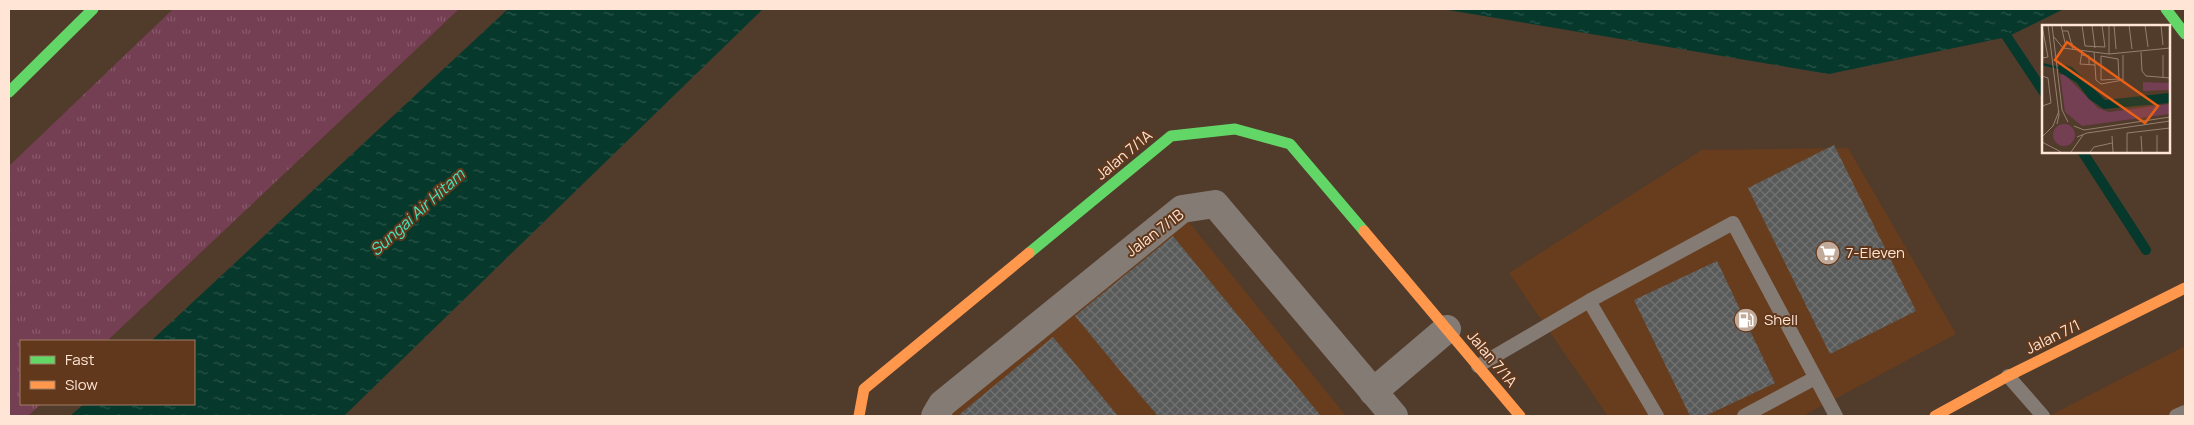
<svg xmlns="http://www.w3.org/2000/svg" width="2194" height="425" viewBox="0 0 2194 425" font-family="Manrope,sans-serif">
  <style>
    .built { fill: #683d1d }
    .grass { fill: url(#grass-tufts) }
    .water { fill: url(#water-ripples) }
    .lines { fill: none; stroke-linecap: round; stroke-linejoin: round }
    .stream { stroke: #07382c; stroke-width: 10 }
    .building { fill: url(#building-cross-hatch) }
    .lane { stroke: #847b74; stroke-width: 14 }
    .street { stroke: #847b74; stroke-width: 28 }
    .fast { stroke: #63d668; stroke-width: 11 }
    .slow { stroke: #ff974d; stroke-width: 11 }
    .labels { text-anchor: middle; stroke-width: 4; stroke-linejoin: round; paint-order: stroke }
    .street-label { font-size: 15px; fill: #ffe5d5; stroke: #61381b }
    .poi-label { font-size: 15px; fill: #ffe5d5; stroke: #61381b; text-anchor: start }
    .water-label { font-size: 16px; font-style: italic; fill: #43e3be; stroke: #61381b }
    .inset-river { fill: none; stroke: #07382c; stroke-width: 2.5 }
    .inset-road { fill: none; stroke: #977f6f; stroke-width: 1 }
    .view { fill: #e96016; fill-opacity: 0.15; stroke: #e96016; stroke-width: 2.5 }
    .inset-edge { fill: none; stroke: #ffe5d5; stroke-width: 2.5 }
  </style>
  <defs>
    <pattern id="grass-tufts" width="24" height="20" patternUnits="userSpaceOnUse" patternTransform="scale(1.25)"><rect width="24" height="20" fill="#743e53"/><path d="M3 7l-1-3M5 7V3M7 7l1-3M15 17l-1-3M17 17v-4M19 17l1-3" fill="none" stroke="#895a6b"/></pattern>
    <pattern id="water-ripples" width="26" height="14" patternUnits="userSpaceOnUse" patternTransform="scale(1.25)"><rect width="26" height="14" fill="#07382c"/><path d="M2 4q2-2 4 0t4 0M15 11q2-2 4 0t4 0" fill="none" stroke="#2c554a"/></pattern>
    <pattern id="building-cross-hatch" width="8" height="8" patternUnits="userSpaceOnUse" patternTransform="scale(1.25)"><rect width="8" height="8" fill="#595a5a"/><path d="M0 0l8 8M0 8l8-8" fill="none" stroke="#727271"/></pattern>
  </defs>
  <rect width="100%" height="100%" fill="#513b2b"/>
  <path class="built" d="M1848,148L1956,334L1803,416H1608L1509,273L1702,150Z
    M1188,221L1346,416H950L953,412Z
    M2185,346V416H2049Z"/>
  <path class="grass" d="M173,9H459L107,341H21V404H41L28,416H9V166Z"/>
  <path class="water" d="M508,9H763L344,416H70L84,404H194V341H151Z
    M1442,9H2064L2007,37L1829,74Z"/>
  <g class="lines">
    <path class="stream" d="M2007,37L2043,91
      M2082,151L2146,250"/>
  </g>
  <path class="building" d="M1834,145L1916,311L1830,354L1748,188Z
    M1173,236L1217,290L1321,416H1158L1140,395L1075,316Z
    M1717,261L1775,383L1705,416H1690L1634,300Z
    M1053,337L1118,416H962L960,414Z"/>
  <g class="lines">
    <path class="lane" d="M1589,301L1657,416
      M1478,366L1589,301L1733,223L1836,416
      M2008,376L2043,416
      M1744,416L1815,378
      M2176,416L2185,412"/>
    <path class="street" d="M1373,392L1447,329
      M935,416L942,404L1182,209L1215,204L1394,416"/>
    <path class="fast" d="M2166,9L2185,34
      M9,92L93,9
      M1029,253L1171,136L1235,129L1290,144L1364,231"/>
    <path class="slow" d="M1364,231L1520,416
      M859,416L864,389L1029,253
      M1935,416L2008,376L2185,288"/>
  </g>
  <defs>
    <g id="supermarket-disc" transform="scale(1.25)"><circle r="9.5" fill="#c2aa9a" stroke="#61381b"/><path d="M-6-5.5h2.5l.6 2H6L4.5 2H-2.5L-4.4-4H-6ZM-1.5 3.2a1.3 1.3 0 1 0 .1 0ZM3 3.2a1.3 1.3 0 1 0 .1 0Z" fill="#fff"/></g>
    <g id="fuel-disc" transform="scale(1.25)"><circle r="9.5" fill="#c2aa9a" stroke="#61381b"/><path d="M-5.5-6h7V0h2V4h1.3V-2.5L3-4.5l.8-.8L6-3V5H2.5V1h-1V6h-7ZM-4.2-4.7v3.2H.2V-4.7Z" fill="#fff"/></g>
  </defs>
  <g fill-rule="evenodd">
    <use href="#supermarket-disc" x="1828" y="253"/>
    <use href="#fuel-disc" x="1746" y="320"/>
  </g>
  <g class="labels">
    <g class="street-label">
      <text transform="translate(1124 155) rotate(-40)" y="5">Jalan 7/1A</text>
      <text transform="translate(1155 233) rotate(-37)" y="5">Jalan 7/1B</text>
      <text transform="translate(2053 337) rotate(-26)" y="5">Jalan 7/1</text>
      <text transform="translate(1492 359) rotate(50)" y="5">Jalan 7/1A</text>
    </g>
    <g class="poi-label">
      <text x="1846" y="258">7-Eleven</text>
      <text x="1764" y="325">Shell</text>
    </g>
    <g class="water-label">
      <text transform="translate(417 212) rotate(-42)" y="6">Sungai Air Hitam</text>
    </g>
  </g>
  <g transform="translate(2042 25)">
    <rect width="128" height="128" fill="#513b2b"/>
    <path d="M22,49L56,83L67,87L127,79V89L40,101L23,87L18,50ZM11 110a11 11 0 1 1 22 0a11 11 0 1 1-22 0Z" fill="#743e53"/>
    <path d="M101,57L127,58V65L101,66Z" fill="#743e53"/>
    <path d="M17,38L30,42L63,75L127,68V78L62,84L47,74L35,58L17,47Z" fill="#07382c"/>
    <path class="inset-river" d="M0,39L21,44"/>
    <path class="inset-road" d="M6,0L17,90L15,99M10,0L20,85L26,97M19,0L23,18L31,19M40,0L43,21M50,0L53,23M72,0L74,24M87,0L90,24M103,0L106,22M119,0L121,20M0,1L6,32L0,33M21,6H26L31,25M12,12L21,23L67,29L128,23M43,21L63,22L60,0M40,26L38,39L53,40M52,27L54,55L59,59L81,55V30M99,27L100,46L104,51L128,53M67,29V0M40,30L47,31V40M59,31L76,34L77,54L59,55ZM0,51L6,53L9,78L0,81M121,53V30M32,101L42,105L128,92M115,110V127M70,111L71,127M99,111L100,127M0,112L11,101L17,86M35,112L45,108L128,96M0,117L19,127M29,127L41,110M48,127L52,122L70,118M85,127V108L128,103"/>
    <path class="view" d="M25,17L116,81L103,98L13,35Z"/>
    <rect width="128" height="128" class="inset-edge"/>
  </g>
  <rect width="2194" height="425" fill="none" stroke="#ffe5d5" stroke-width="20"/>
  <rect x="20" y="340" width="175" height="65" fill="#61381b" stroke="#a07d65"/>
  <rect x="30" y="356" width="25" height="8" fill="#63d668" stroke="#a07d65"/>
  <text x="65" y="365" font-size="15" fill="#ffe5d5">Fast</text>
  <rect x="30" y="381" width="25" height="8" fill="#ff974d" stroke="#a07d65"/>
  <text x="65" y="390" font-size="15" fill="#ffe5d5">Slow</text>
</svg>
